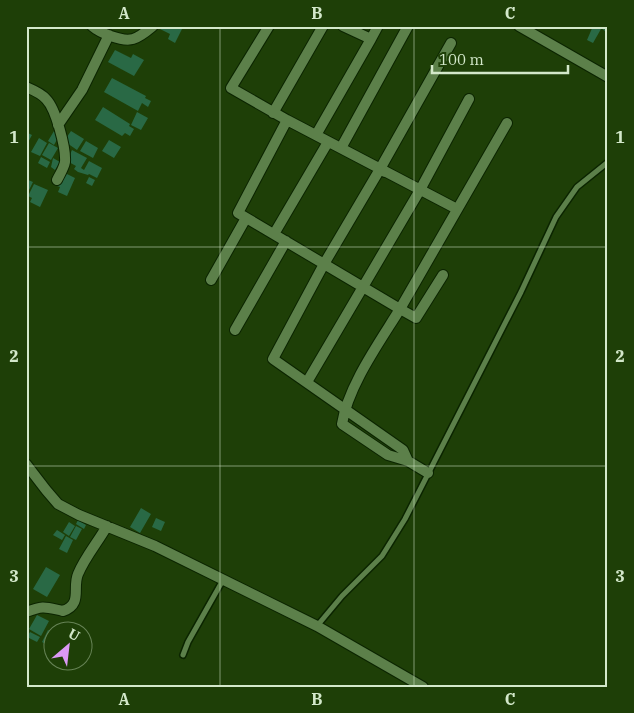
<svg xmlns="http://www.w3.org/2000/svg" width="634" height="713" viewBox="0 0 634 713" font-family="'IBM Plex Serif',serif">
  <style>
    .building { fill: #296945 }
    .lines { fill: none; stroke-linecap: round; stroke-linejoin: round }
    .lane-casing { stroke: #0b2400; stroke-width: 8 }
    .street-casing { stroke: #0b2400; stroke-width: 12 }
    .lane { stroke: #5c804a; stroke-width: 5 }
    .street { stroke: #5c804a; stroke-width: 10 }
    .grid { fill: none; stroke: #d3e8ca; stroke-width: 1; stroke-opacity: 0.55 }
    .neatline { fill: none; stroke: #d3e8ca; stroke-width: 2 }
    .grid-label { font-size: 16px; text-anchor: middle; font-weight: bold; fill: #d3e8ca }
  </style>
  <rect width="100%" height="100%" fill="#1e3f07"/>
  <path class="building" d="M162,26H182L183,27L175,43L168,39L170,34L160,29Z
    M593,26H605L608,28L606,32L600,27L601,29L593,43L587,40Z
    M115,50L131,58L133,54L144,60L134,76L108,62Z
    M112,78L146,96L145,98L151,101L148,107L142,103L138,111L104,92Z
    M103,107L130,124L129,126L134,129L130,136L125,133L122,136L95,120Z
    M137,112L148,118L141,130L131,125Z
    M54,131L60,134L54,145L48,141Z
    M71,131L84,139L77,150L64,141Z
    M26,132L32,135L26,146Z
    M39,138L47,143L40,156L31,152Z
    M109,140L121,147L114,158L102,151Z
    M86,141L98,148L93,158L80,151Z
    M49,143L58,148L51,160L42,155Z
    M72,150L87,158L81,168L84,170L89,161L102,168L97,178L89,174L88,175L78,172L74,169L76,166L67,161Z
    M41,157L50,162L47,168L38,163Z
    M53,158L60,162L55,170L51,167Z
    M63,172L75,178L67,196L58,192L60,187L57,186Z
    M89,177L95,180L92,186L86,183Z
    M26,179L33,182L26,196Z
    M34,184L48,190L40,207L30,202L32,198L28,196Z
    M141,508L151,514L140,533L130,527Z
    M156,518L165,522L161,531L152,527Z
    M78,520L86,525L84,529L76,524Z
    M69,522L75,526L69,536L63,532Z
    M76,526L82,529L76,540L70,537Z
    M57,530L65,535L62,540L53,535Z
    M66,536L73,540L67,553L59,549Z
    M46,567L60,575L47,597L33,589Z
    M37,615L49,621L41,636L29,629Z
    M48,630L52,632V643L50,647L42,642Z
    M30,632L40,637L37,642L27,637Z"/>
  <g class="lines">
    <g class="lane-casing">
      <path id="lane" d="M317,626L342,596L382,556L405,519L521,292L556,217L577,187L608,162
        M183,655L188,642L223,580"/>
    </g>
    <g class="street-casing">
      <path id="street" d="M92,26C100,33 122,42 133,39C140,37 147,31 153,26
        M269,26L231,88L287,120L238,213L400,309L507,123
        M519,26L608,77
        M371,39L378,26
        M26,87C33,90 41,93 46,99C56,109 66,148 65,162C64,168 60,174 57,180
        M273,113L323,26
        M287,120L457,209
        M58,125L82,90L109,35
        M316,135L371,39L343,26
        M341,148L408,26
        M380,169L324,264L273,359L403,450L408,461
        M385,172L380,169L451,43
        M274,234L328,142
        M211,280L246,218
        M235,330L286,241
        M307,382L420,190L469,99
        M26,464L46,490L58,504L79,515L155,546L317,626L423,687
        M428,473L408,461L388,455L342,424C348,386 379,343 400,309L416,318L443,275
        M26,612C44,605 45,607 63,611C83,604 72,588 78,574C85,557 98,542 107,526"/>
    </g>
    <use href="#lane" class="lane"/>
    <use href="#street" class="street"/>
  </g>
  <path class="grid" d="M220,26V687M414,26V687M26,247H608M26,466H608"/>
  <rect width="634" height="713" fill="none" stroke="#1e3f07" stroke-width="55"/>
  <g transform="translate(68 646) rotate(28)"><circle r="24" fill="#1e3f07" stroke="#668355"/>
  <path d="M0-4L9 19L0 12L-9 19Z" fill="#db99f5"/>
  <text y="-8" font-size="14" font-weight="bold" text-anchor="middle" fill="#d3e8ca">U</text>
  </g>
  <path d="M432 65v8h136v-8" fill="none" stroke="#d3e8ca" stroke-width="2.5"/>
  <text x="439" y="65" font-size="15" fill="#d3e8ca" stroke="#1e3f07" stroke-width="4" paint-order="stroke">100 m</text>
  <rect x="28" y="28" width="578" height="658" class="neatline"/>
  <g class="grid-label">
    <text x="124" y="19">A</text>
    <text x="317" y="19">B</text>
    <text x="510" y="19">C</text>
    <text x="14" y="143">1</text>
    <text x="620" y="143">1</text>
    <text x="14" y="362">2</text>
    <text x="620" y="362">2</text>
    <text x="14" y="582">3</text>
    <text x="620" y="582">3</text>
    <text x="124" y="705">A</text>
    <text x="317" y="705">B</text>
    <text x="510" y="705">C</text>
  </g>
</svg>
